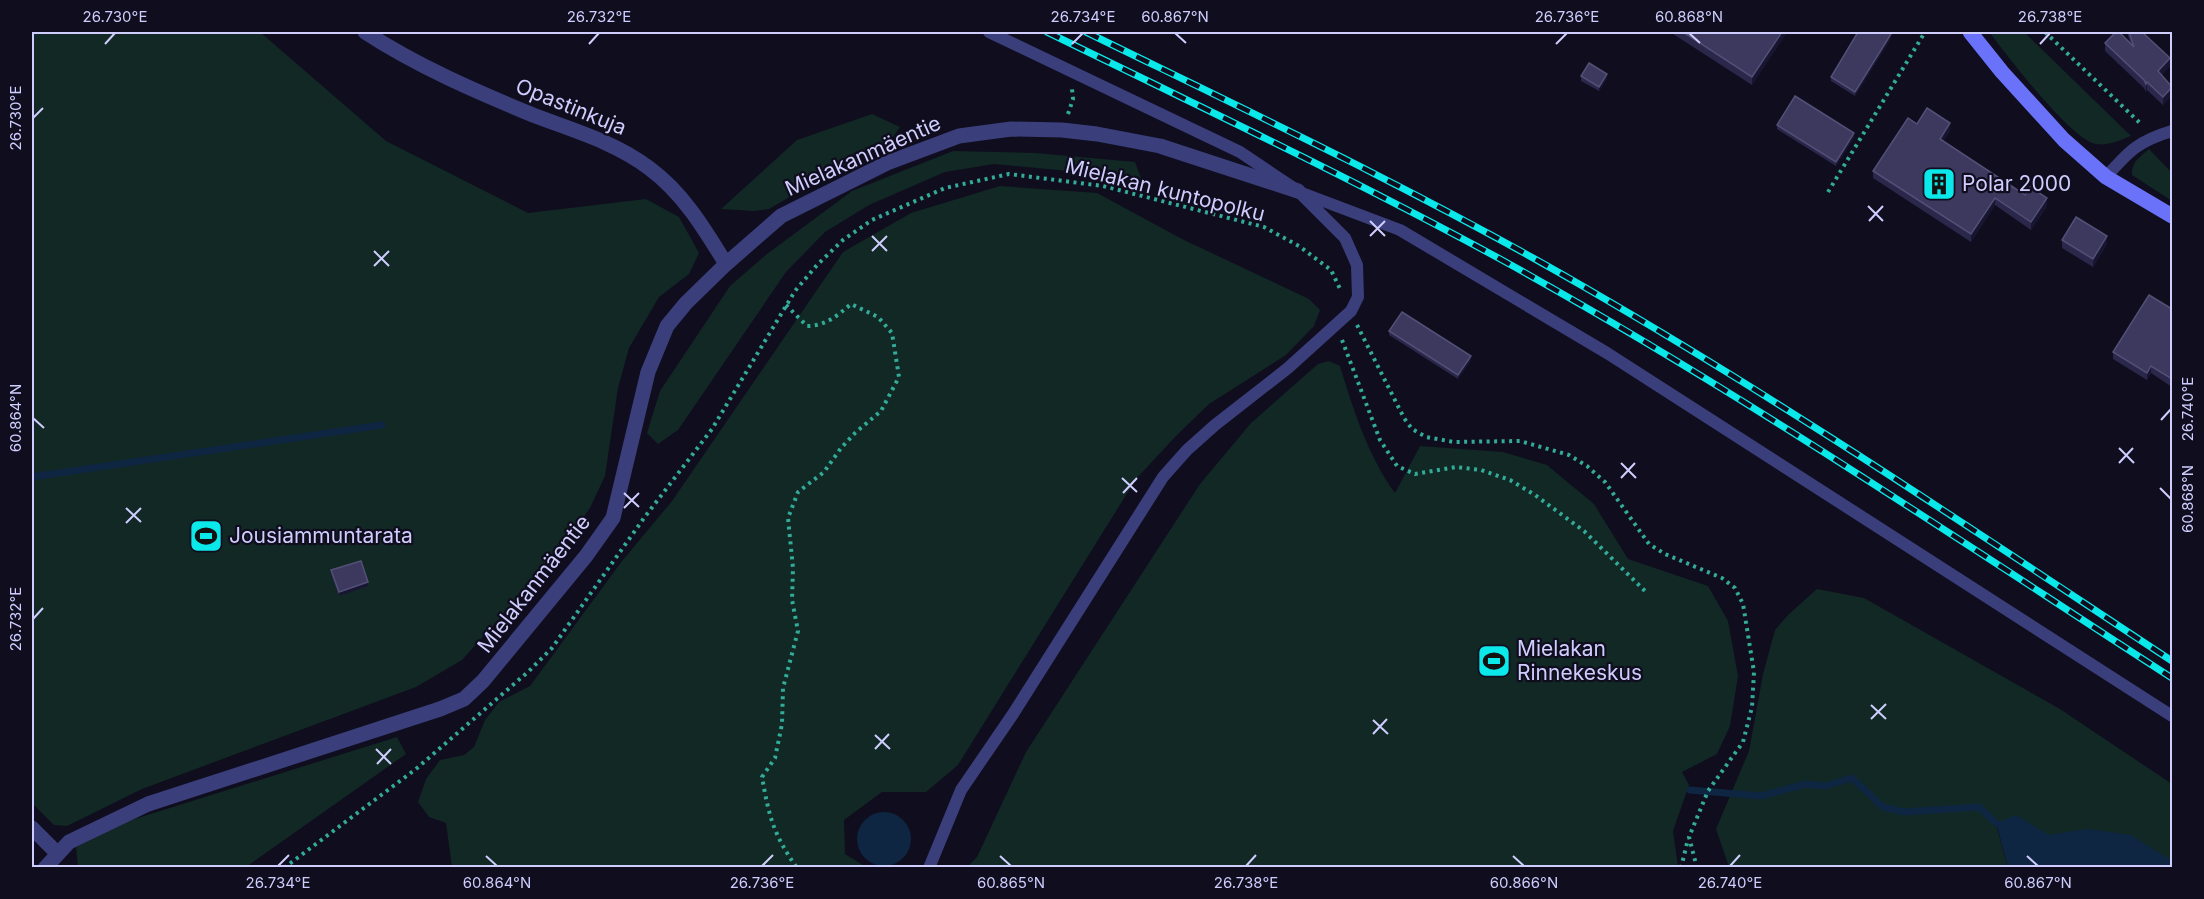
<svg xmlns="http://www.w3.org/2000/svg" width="2204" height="899" viewBox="0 0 2204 899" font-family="Inter,sans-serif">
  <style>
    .green { fill: #112825 }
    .water { fill: #0e2642 }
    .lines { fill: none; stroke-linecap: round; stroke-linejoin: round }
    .stream { stroke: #0e2642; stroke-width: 7 }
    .path { stroke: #33ab99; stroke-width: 4; stroke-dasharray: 3 4.5; stroke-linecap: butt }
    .lane { stroke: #3a3e7b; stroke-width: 12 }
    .street { stroke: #3a3e7b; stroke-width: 15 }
    .secondary { stroke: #6972f8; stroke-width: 15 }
    .rail-casing { stroke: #0be8ea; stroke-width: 7 }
    .rail { stroke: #0f0d1e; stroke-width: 4.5; stroke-dasharray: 14; stroke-linecap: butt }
    .wall { fill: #2a274b }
    .shaded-wall { fill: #181531 }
    .building { fill: #3c385e; stroke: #535077; stroke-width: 1.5 }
    .ticks { fill: none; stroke: #cecdfd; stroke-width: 2 }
    .labels { text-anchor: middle; stroke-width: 4.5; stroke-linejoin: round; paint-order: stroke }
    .street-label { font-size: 21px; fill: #cecdfd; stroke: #0f0d1e }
    .poi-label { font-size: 21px; fill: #cecdfd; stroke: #0f0d1e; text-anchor: start }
    .neatline { fill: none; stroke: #cecdfd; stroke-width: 2 }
    .ticks-label { font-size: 15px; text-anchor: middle; fill: #cecdfd }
  </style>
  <rect width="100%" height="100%" fill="#0f0d1e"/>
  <path class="green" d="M32,32H260L386,141L528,213L646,199L679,217L699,253L689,274L659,297L629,348L618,388L605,476L590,508L553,559L462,660L416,687L142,789L67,826L54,825L32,803Z
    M1989,32H2024L2131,136C2121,140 2108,146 2096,144C2071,140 2006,54 1989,32Z
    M872,114L900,127L894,136L769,209L754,211L721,209L797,140Z
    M2149,149L2172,173V201L2132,175C2131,162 2140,157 2149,149Z
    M953,151L1036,153L1135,162L1141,178L994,164L945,172L869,205L825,232L786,272L678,430L658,444L647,433L660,391L730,286L767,254L852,191Z
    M1000,186L1097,193L1182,239L1309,299L1320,310L1314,326L1286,355L1209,404L1176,436L1136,479L958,765L926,792H882L844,820L845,854L866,867H452L446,823L429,817L418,802L426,779L440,760L464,755L474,747L485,720L499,702L530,686L622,561L672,501L843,252L911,213Z
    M1329,361L1340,366C1353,409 1368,456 1395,493L1420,446L1503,452L1547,465L1594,504L1628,559L1708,586L1728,621L1738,676L1730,726L1717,754L1682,772L1689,785L1673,831L1678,867H967L977,857L1026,752L1200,484L1251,423L1318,364Z
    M1817,589L1864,598L2060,709L2172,784V867L2155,868L1996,824L2008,868L1729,867L1716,829L1749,751L1763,674L1775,630L1788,615Z
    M397,737L406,754L246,867H78L76,847L125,822Z"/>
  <path class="water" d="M857 839a27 27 0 1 1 54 0a27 27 0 1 1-54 0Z
    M2016,815L2049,835L2087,829L2131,835L2172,861V867H2008L1996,823Z"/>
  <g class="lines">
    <path class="stream" d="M32,477L382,425
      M1690,790L1761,796L1806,784L1825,786L1852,778L1883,807L1904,812L1979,807L1996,823"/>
    <path class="path" d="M2045,32L2142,125
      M1068,114L1073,99L1072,89
      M1828,192L1925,32
      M786,305L807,326C825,326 837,316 851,304L878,317L892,333L899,377L881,411L855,433L841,448L824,472L798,492L788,518L793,568L792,600L798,631L783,688L782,724L775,758L762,777C769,816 773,834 797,868
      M1357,325L1404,418L1412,429L1426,437L1454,442L1520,441L1569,455L1587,466L1605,482L1649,544L1665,554L1722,578L1735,588L1743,604L1754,672L1752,707L1743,742L1708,791L1689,837L1697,868
      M1342,340L1380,440L1397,466L1415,474L1456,467L1481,470L1510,480L1535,495L1584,531L1646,592
      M284,868L416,769L529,671L552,648L644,518L712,429L795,291L817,265L843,240L872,220L945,188L1009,174L1103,186L1264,227L1299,246L1331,270L1341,291
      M1681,868L1688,839"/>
    <path class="lane" d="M2106,177C2129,151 2138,141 2172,131
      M1302,193L1400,230L1607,353L2172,716
      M929,868L961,790L1013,714L1163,477L1187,450L1215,425L1288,368L1351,311L1358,297L1357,265L1345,238L1298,191L1240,152L989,32"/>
    <path class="street" d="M365,32C417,66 475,91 533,115C572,130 615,142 649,168C683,193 704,228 726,264
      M32,828L58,854
      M45,868L69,842L148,804L440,709L464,699L483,681L586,556L613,518L648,372L667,326L686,303L726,264L781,216L887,163L959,136L1011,129L1062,130L1097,134L1160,146L1298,191"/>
    <path class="secondary" d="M1970,32L2002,72L2064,140L2106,177L2172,216"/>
    <g class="rail-casing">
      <path id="rail" d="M1047,32C1199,106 1353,179 1502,260C1733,387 1951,535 2172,678
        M1086,32C1254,114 1424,194 1586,288C1787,404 1979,534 2172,661"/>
    </g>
    <use href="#rail" class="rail"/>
  </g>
  <path class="wall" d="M1670,32H1787L1752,85Z
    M2127,32H2142L2170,66L2162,75L2172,87L2163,105L2147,90L2146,92L2144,88L2105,51V43H2130Z
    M1891,38L1855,96L1831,81V77Z
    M1581,76L1607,78L1599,91L1581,81Z
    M1777,125L1854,137L1836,166L1777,129Z
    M1950,131L1943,141L2025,195L2047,206L2031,230L1995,205L1971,242L1873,178V171Z
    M2062,240L2107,244L2093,267L2062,248Z
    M2172,309V387L2151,373L2147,380L2113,359V352Z
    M1389,331L1471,360L1458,379L1389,335Z
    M331,570L368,586L339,596L331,574Z"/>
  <path class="shaded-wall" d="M1782,32H1787L1752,85V77Z
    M1891,34V38L1855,96V92Z
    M2170,58V66L2158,79V71Z
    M1607,74V78L1599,91V87Z
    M2147,82V90L2146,92V84Z
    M2172,88V96L2163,105V97Z
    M1950,123V131L1940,146V139Z
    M1854,133V137L1836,166V162Z
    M1995,198V205L1971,242V234Z
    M2047,198V206L2031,230V222Z
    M2107,236V244L2093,267V259Z
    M1471,356V360L1458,379V375Z
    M2151,366V373L2147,380V373Z
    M368,582V586L339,596V592Z"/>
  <path class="building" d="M1683,32H1782L1752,77Z
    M1858,32H1888L1891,34L1855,92L1831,77Z
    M2116,32H2119L2134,47L2129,32H2142L2170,58L2158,71L2172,87L2163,97L2147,82L2146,84L2144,80L2105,43Z
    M1589,63L1607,74L1599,87L1581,76Z
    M1795,96L1854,133L1836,162L1777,125Z
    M1927,108L1950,123L1940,139L2025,195L2030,187L2047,198L2031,222L1995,198L1971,234L1873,171L1908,118L1917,124Z
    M2076,217L2107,236L2093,259L2062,240Z
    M2149,295L2172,309V379L2151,366L2147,373L2113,352Z
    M1402,312L1471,356L1458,375L1389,331Z
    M361,561L368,582L339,592L331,570Z"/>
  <path class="ticks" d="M1175,33L1186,43M1689,33L1700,43M105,44L115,33M589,44L599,33M1072,44L1083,33M1556,44L1567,33M2040,44L2050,33M33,118L43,108M1868,206L1883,221M1370,221L1385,236M1869,221L1883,206M872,236L887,251M1370,236L1385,221M374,251L389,266M872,251L887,236M374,266L389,251M33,418L44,428M2161,420L2171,409M2119,448L2134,463M1621,463L1636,478M2119,463L2133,448M1122,478L1137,492M1621,478L1635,463M2160,488L2171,499M624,493L639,507M1123,493L1137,478M126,508L141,522M624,508L639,493M126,523L141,508M33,619L43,608M1871,705L1886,719M1871,719L1886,704M1373,720L1388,734M1373,734L1387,719M875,735L890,749M376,749L391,764M875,749L889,734M377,764L391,749M486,856L497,866M1000,856L1011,866M1513,856L1524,866M2027,856L2038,866M278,866L289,855M762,866L773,855M1246,866L1256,855M1730,866L1740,855"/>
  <defs>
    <g id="building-square" transform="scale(1.725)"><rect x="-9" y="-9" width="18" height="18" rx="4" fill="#0be8ea" stroke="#0f0d1e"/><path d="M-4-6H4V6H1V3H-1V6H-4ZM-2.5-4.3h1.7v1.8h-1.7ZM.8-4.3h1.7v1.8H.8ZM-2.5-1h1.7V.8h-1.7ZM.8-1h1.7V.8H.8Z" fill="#111"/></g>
    <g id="stadium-square" transform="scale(1.725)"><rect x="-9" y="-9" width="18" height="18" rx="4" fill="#0be8ea" stroke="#0f0d1e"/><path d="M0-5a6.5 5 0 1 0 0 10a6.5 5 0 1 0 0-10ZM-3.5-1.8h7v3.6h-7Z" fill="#111"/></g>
  </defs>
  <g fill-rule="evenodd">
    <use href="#building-square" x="1939" y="184"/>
    <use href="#stadium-square" x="206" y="536"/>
    <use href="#stadium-square" x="1494" y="661"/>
  </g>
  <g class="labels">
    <g class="street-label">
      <text transform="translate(571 107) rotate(22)" y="7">Opastinkuja</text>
      <text transform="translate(863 156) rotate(-24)" y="7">Mielakanmäentie</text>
      <text transform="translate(1165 190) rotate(14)" y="7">Mielakan kuntopolku</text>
      <text transform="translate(534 584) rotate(-52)" y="7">Mielakanmäentie</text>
    </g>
    <g class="poi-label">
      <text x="1962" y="191">Polar 2000</text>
      <text x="229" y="543">Jousiammuntarata</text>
      <text x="1517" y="656">Mielakan<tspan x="1517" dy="24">Rinnekeskus</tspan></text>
    </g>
  </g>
  <rect width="2204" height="899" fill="none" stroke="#0f0d1e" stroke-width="66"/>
  <rect x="33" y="33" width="2138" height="833" class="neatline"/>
  <g class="ticks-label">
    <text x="115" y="22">26.730°E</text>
    <text x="599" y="22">26.732°E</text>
    <text x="1083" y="22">26.734°E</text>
    <text x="1175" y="22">60.867°N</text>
    <text x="1567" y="22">26.736°E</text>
    <text x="1689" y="22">60.868°N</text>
    <text x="2050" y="22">26.738°E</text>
    <text transform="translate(16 118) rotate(-90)" y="5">26.730°E</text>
    <text transform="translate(2188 409) rotate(-90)" y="5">26.740°E</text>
    <text transform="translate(16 418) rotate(-90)" y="5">60.864°N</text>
    <text transform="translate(2188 499) rotate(-90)" y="5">60.868°N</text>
    <text transform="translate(16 619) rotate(-90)" y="5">26.732°E</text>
    <text x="278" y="888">26.734°E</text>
    <text x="497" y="888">60.864°N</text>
    <text x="762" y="888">26.736°E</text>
    <text x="1011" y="888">60.865°N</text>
    <text x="1246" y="888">26.738°E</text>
    <text x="1524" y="888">60.866°N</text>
    <text x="1730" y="888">26.740°E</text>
    <text x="2038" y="888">60.867°N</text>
  </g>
</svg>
